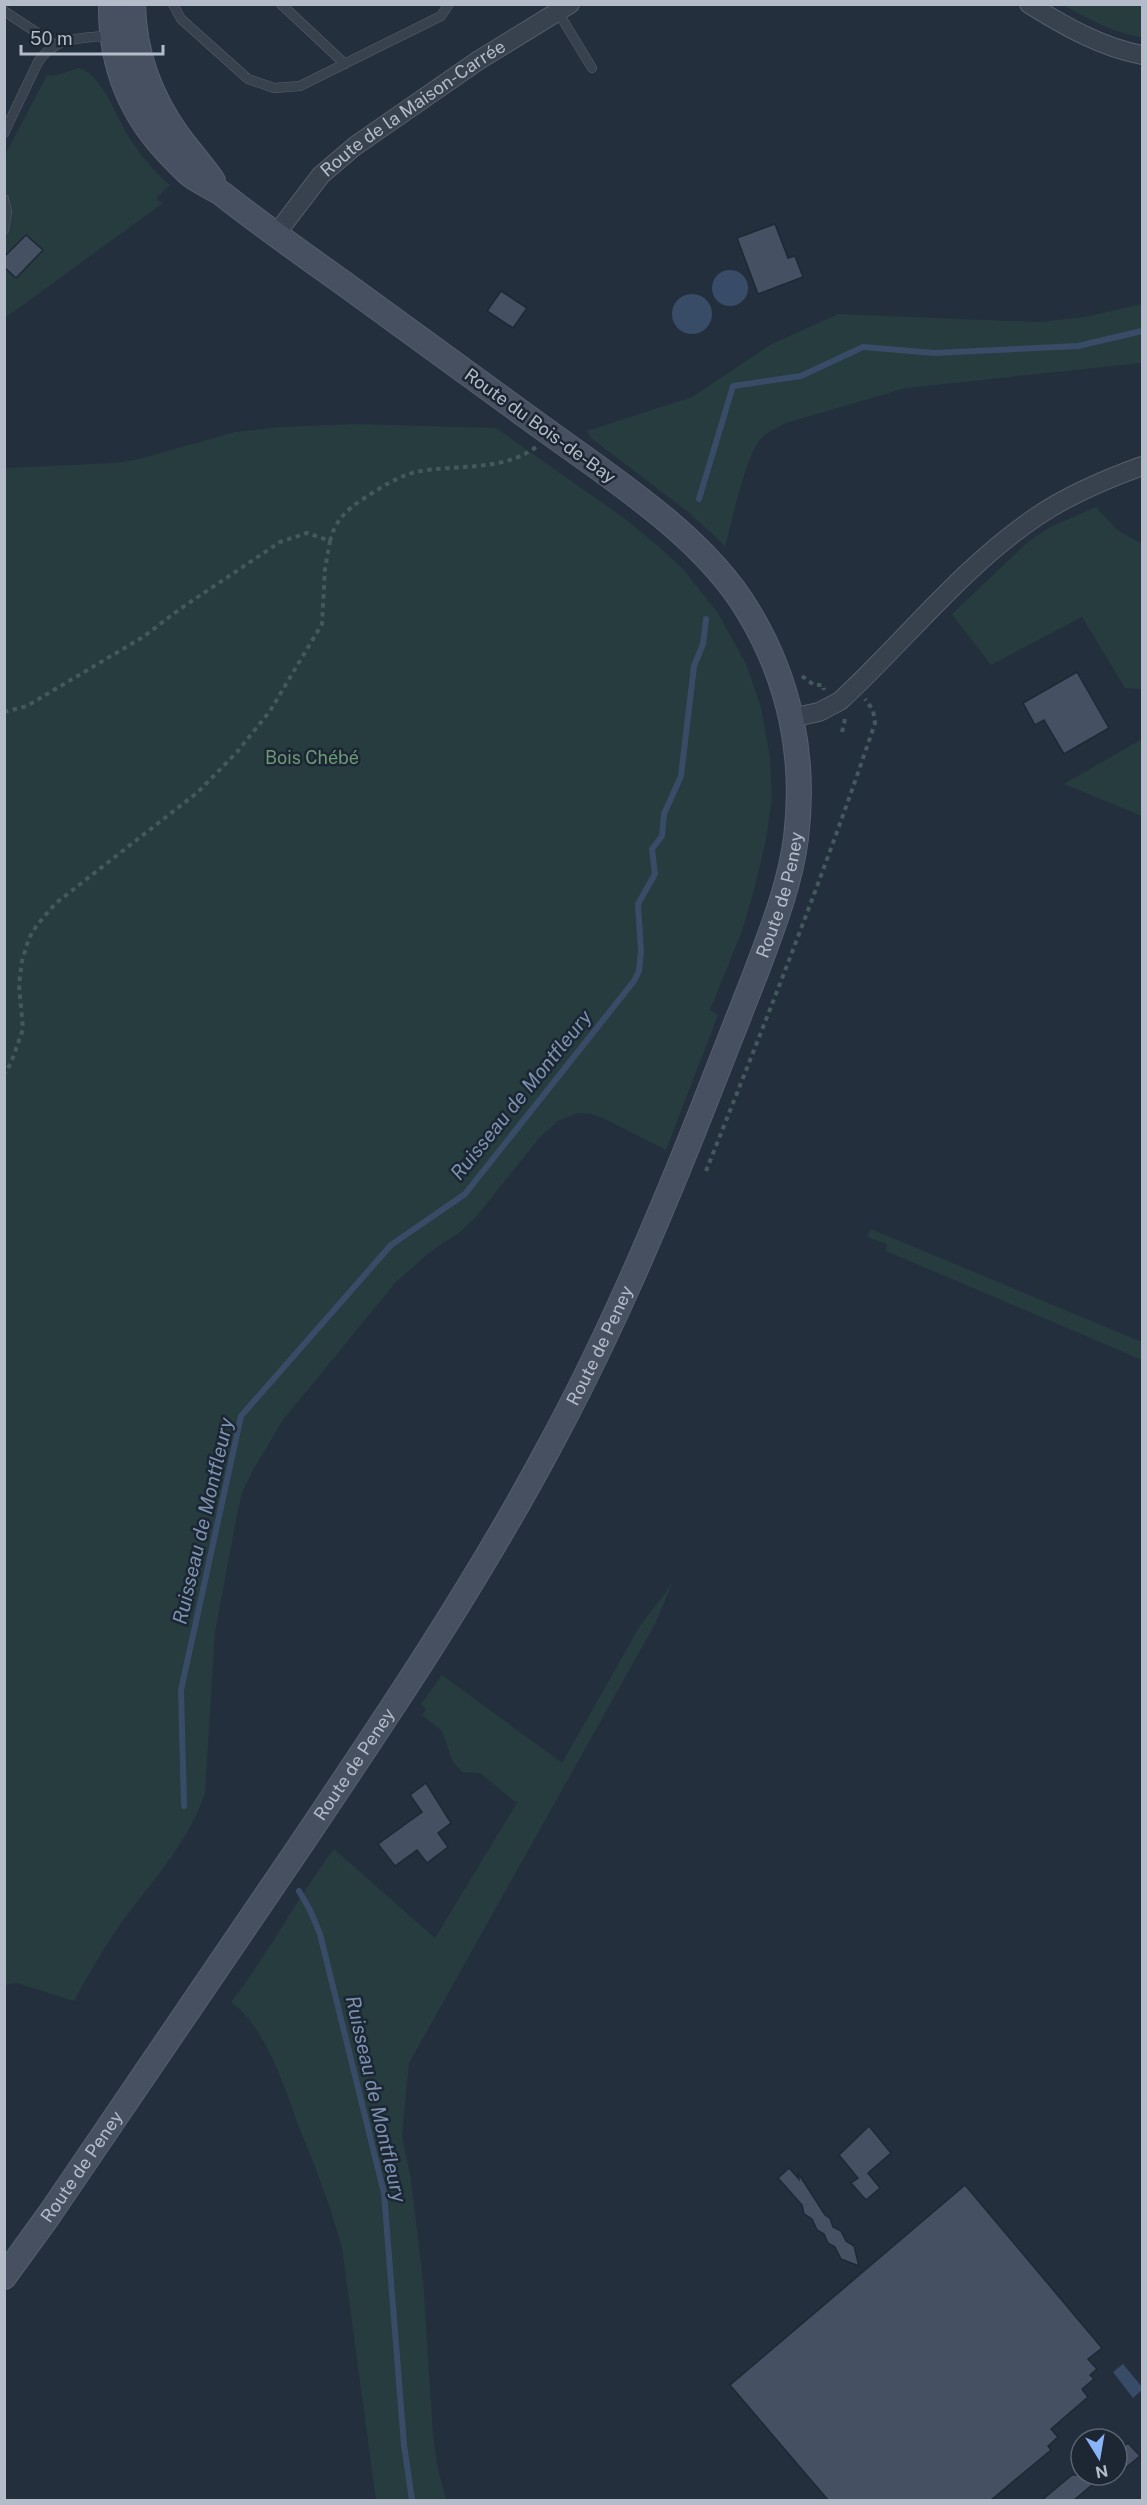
<svg xmlns="http://www.w3.org/2000/svg" width="1147" height="2505" viewBox="0 0 1147 2505" font-family="'Public Sans',sans-serif">
  <style>
    .green { fill: #263c3f }
    .water { fill: #394c67 }
    .lines { fill: none; stroke-linecap: round; stroke-linejoin: round }
    .stream { stroke: #394c67; stroke-width: 6 }
    .building { fill: #455162; stroke: #1f2835; stroke-width: 1.5 }
    .service-casing { stroke: #565f6c; stroke-width: 10 }
    .minor-casing { stroke: #565f6c; stroke-width: 20 }
    .secondary-casing { stroke: #565f6c; stroke-width: 26 }
    .path { stroke: #44595c; stroke-width: 4; stroke-dasharray: 4.5 4.5; stroke-linecap: butt }
    .service { stroke: #38414e; stroke-width: 9 }
    .minor { stroke: #38414e; stroke-width: 18 }
    .secondary { stroke: #465061; stroke-width: 24 }
    .labels { text-anchor: middle; stroke-width: 5; stroke-linejoin: round; paint-order: stroke }
    .street-label { font-size: 18px; fill: #b4bcc9; stroke: #1d2633 }
    .park-label { font-size: 18px; fill: #6b9a76; stroke: #1d2633 }
    .water-label { font-size: 20px; font-style: italic; fill: #7c92b1; stroke: #1d2633 }
  </style>
  <rect width="100%" height="100%" fill="#242f3e"/>
  <path class="green" d="M1063,5H1142V37C1115,34 1086,18 1063,5Z
    M79,68C104,76 116,117 130,139C141,155 155,173 170,185L158,196L157,200L163,203L5,318L4,157L47,75L54,76Z
    M1142,304V363L906,388L786,423C777,428 766,432 759,441C745,460 732,521 725,547L717,538L688,512L591,438L587,431L692,397L770,345L838,314L1038,322L1085,317Z
    M355,424L496,428L624,518L658,546L682,568L718,613L746,664L761,707L770,758L772,798L766,840L753,894L742,931L710,1010L718,1015L666,1150L603,1118L590,1114L578,1113L558,1121L540,1137L476,1217L460,1232L430,1252L396,1282L283,1420L252,1472L242,1493L237,1515L215,1632L205,1793C188,1845 148,1885 117,1929C101,1952 87,1977 74,2001L17,1983L4,1985L5,468L115,463L139,459L235,432L280,427Z
    M1096,507L1117,530L1142,544V689L1125,688L1082,617L991,665L952,614L1028,542L1050,527Z
    M1142,739V816L1064,784Z
    M871,1229L1142,1342V1360L886,1251L887,1244L867,1237Z
    M672,1584L655,1624L409,2063L402,2137L410,2174L423,2279L433,2434L437,2465L446,2500H376L342,2248L335,2224C325,2191 312,2159 299,2127C284,2087 267,2029 231,2002C269,1953 297,1898 334,1849L435,1938L518,1801L515,1802L480,1773L462,1772L453,1762L442,1731L422,1715L426,1709L421,1704L442,1675L562,1763L640,1626Z"/>
  <path class="water" d="M712 288a18 18 0 1 1 36 0a18 18 0 1 1-36 0Z
    M672 314a20 20 0 1 1 40 0a20 20 0 1 1-40 0Z
    M1123,2364L1142,2387V2390L1133,2398L1113,2372Z"/>
  <g class="lines">
    <path class="stream" d="M699,499L733,386L801,376L863,347L935,353L1078,346L1142,331
      M184,1806L181,1690L241,1416L391,1245L465,1194L634,981L639,971L641,951L638,904L655,874L652,849L662,836L664,814L681,776L694,666L703,644L706,619
      M299,1891L310,1910L320,1934L384,2193L404,2445L412,2500"/>
  </g>
  <path class="building" d="M775,224L788,258L795,256L803,277L758,294L737,238Z
    M26,235L43,250L16,278L4,267V257Z
    M501,291L527,308L513,328L487,311Z
    M1077,672L1109,728L1064,754L1044,720L1035,725L1023,703Z
    M426,1783L451,1823L438,1833L448,1847L427,1863L417,1850L395,1866L378,1844L422,1812L410,1795Z
    M869,2126L891,2153L868,2173L880,2188L866,2200L851,2183L858,2178L839,2155Z
    M789,2168L799,2179L798,2173L825,2215L830,2218L833,2227L841,2231L846,2241L854,2246L859,2266L841,2259L835,2247L828,2243L824,2234L817,2230L812,2219L804,2214L802,2205L778,2178Z
    M965,2185L1102,2348L1088,2359L1097,2369L1090,2375L1094,2379L1082,2389L1088,2397L1051,2429L1058,2437L1048,2446L1051,2450L991,2500H828L730,2385Z
    M1128,2443L1140,2456L1117,2475V2452Z
    M1072,2475H1104L1074,2500H1042Z"/>
  <g class="lines">
    <g class="service-casing">
      <path id="service" d="M173,4L181,19L248,79L274,88L300,86L441,16L449,4
        M281,4L345,64
        M4,11L54,44
        M558,12L592,68
        M4,133L38,62C57,35 81,39 112,35
        M4,199L7,212L4,230"/>
    </g>
    <g class="minor-casing">
      <g id="minor">
        <path d="M1029,4C1064,26 1101,47 1142,55"/>
        <path id="s1" d="M276,234L321,175L355,146L479,60L570,4"/>
        <path d="M791,718L819,712L840,701C906,640 961,568 1036,517C1068,495 1106,479 1142,466"/>
      </g>
    </g>
    <g class="secondary-casing">
      <g id="secondary">
        <path d="M133,4C134,54 150,97 179,137C190,152 203,166 213,181"/>
        <path id="s2" d="M4,2277L49,2215C134,2091 218,1967 302,1843C388,1715 474,1587 547,1451C607,1341 656,1226 702,1110C720,1063 739,1017 757,970C773,927 790,884 796,838C806,758 790,680 748,611C704,537 613,479 544,429C477,380 409,331 342,282C301,253 260,224 221,193C212,188 202,183 193,177C186,172 179,164 173,158C131,116 110,64 111,4"/>
      </g>
    </g>
    <path class="path" d="M330,541C335,521 346,510 363,499C380,488 396,477 416,472C455,464 503,472 536,447
      M802,676L814,685H823L824,690
      M4,712L27,706L143,637L180,609L280,542L307,533L330,541L325,569L322,624L270,711L237,752L198,792L56,903L37,925L29,938L22,961L19,985L23,1029L11,1063L4,1074
      M842,732L845,719
      M706,1171C765,1023 824,875 875,723L873,710L865,699"/>
    <use href="#service" class="service"/>
    <use href="#minor" class="minor"/>
    <use href="#secondary" class="secondary"/>
  </g>
  <g class="labels">
    <g class="street-label">
      <text dy="6" stroke="none"><textPath href="#s1" startOffset="188">Route de la Maison-Carrée</textPath></text>
      <text transform="translate(540 426) rotate(36)" y="6">Route du Bois-de-Bay</text>
      <text dy="6" stroke="none"><textPath href="#s2" startOffset="1593">Route de Peney</textPath></text>
      <text dy="6" stroke="none"><textPath href="#s2" startOffset="1107">Route de Peney</textPath></text>
      <text dy="6" stroke="none"><textPath href="#s2" startOffset="621">Route de Peney</textPath></text>
      <text dy="6" stroke="none"><textPath href="#s2" startOffset="135">Route de Peney</textPath></text>
    </g>
    <g class="park-label">
      <text x="312" y="764">Bois Chébé</text>
    </g>
    <g class="water-label">
      <text transform="translate(521 1095) rotate(-51)" y="7">Ruisseau de Montfleury</text>
      <text transform="translate(203 1521) rotate(-77)" y="7">Ruisseau de Montfleury</text>
      <text transform="translate(376 2099) rotate(77)" y="7">Ruisseau de Montfleury</text>
    </g>
  </g>
  <rect width="1147" height="2505" fill="none" stroke="#b4bcc9" stroke-width="12"/>
  <g transform="translate(1099 2457) rotate(169)"><circle r="28" fill="#1d2633" stroke="#59626f" stroke-width="1.5"/>
  <path d="M0-4.5L10 22L0 15L-10 22Z" fill="#8ab4f8"/>
  <text y="-9" font-size="16" font-weight="bold" text-anchor="middle" fill="#b4bcc9">N</text>
  </g>
  <path d="M21 45v9h142v-9" fill="none" stroke="#b4bcc9" stroke-width="3"/>
  <text x="30" y="45" font-size="18" fill="#b4bcc9" stroke="#1d2633" stroke-width="4.5" paint-order="stroke">50 m</text>
</svg>
